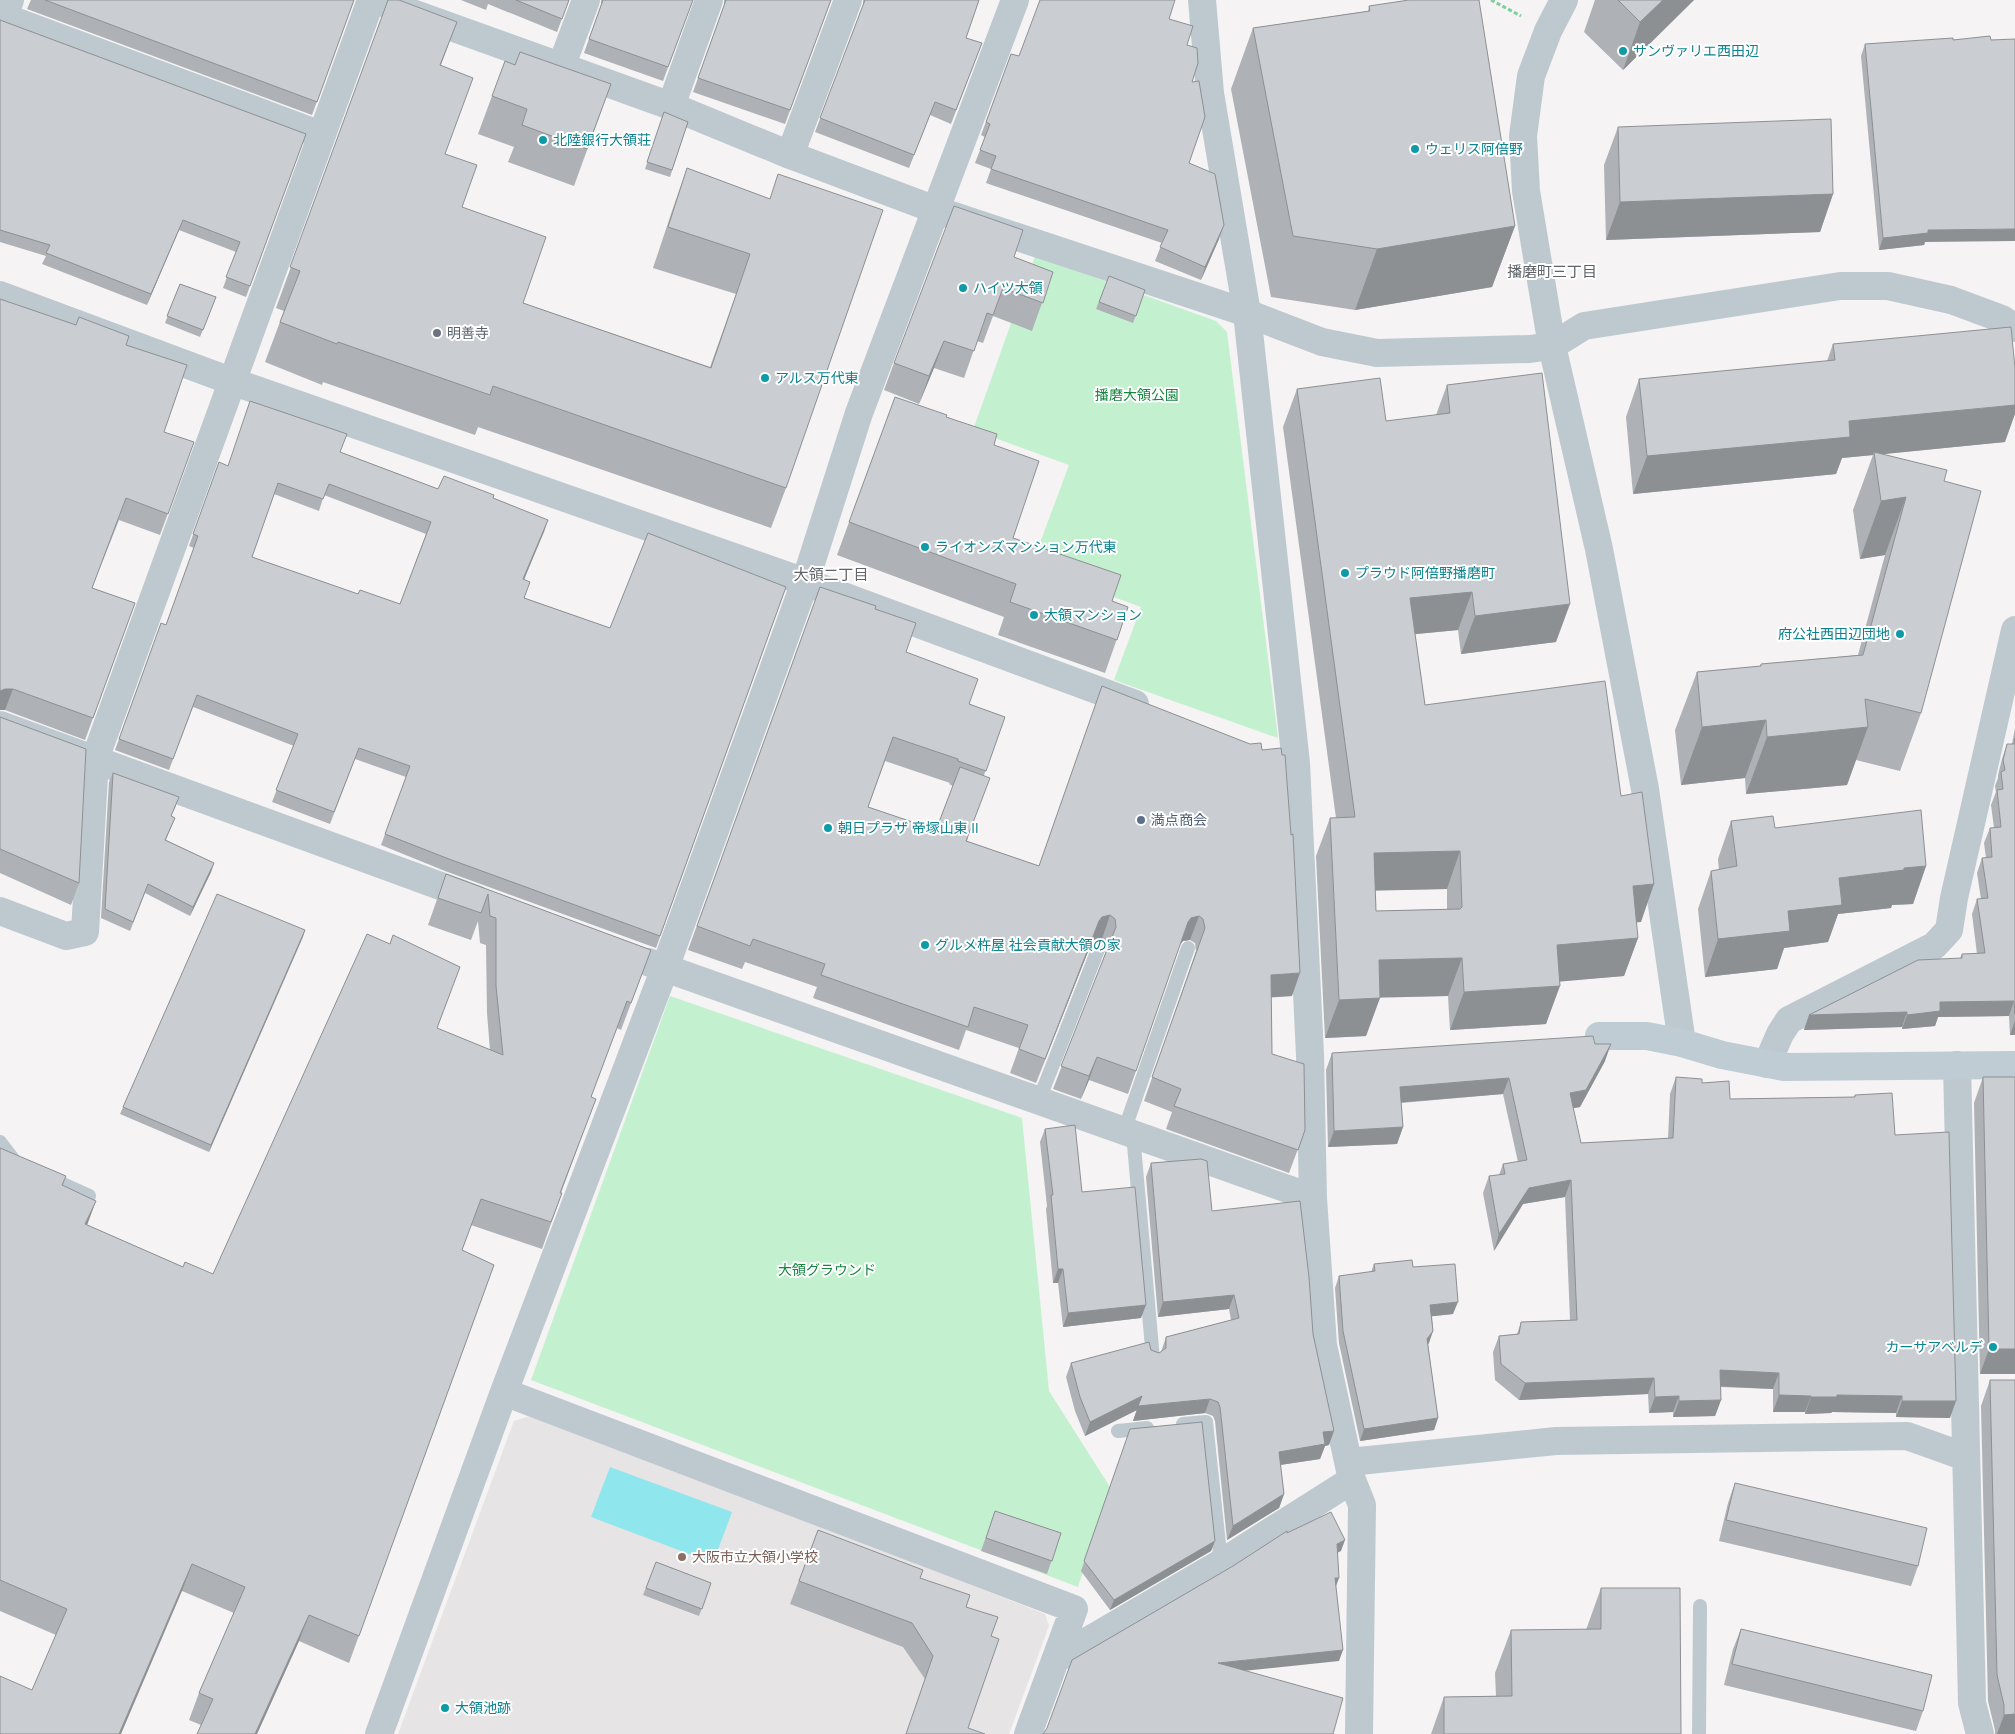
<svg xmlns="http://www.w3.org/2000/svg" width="2015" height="1734" viewBox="0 0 2015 1734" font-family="Mulish,'Noto Sans JP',sans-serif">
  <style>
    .education { fill: #e6e4e5 }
    .green { fill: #c3f1cf }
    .water { fill: #90e6ed }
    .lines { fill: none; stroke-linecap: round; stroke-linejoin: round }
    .path { stroke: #7acf9a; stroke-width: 3; stroke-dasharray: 4 2.5; stroke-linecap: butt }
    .lane { stroke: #bec9cf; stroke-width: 14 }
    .street { stroke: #bec9cf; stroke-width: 28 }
    .secondary { stroke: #bfccd4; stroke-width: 28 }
    .wall { fill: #aeb1b5; fill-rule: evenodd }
    .shaded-wall { fill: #8d9093 }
    .building { fill: #caced2; stroke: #8d9093; fill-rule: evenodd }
    .culture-dot { fill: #0f9aa8; stroke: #fff; stroke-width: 2 }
    .worship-dot { fill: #6b7280; stroke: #fff; stroke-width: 2 }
    .service-dot { fill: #5c6f8a; stroke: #fff; stroke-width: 2 }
    .education-dot { fill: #8d6e63; stroke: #fff; stroke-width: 2 }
    .labels { text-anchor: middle; stroke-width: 4; stroke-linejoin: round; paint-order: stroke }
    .culture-label { font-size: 14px; fill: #0d838f; stroke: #fff; text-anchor: start }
    .worship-label { font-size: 14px; fill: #5b616d; stroke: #fff; text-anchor: start }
    .park-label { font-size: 14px; fill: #188540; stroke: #fff }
    .service-label { font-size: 14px; fill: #4e5e75; stroke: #fff; text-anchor: start }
    .education-label { font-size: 14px; fill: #785e54; stroke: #fff; text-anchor: start }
    .neighbourhood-label { font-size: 15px; fill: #5f6468; stroke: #fff }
  </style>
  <rect width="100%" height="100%" fill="#f5f3f3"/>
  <path class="education" d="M530,1416L755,1500L1045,1614L1049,1626L1009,1734H398L514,1421Z"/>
  <path class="green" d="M1035,256L1216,321L1227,332L1278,738L1114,680L1141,607L1031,567L1069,465L973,430Z
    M670,996L1022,1118L1049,1391L1110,1487L1078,1587L531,1380Z"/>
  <path class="water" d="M610,1467L732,1512L713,1563L591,1517Z"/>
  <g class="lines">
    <path class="path" d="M1491,0L1521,16"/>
    <path class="lane" d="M1039,1100L1099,947
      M1124,1131L1188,948
      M1133,1134L1153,1359
      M0,1142L16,1163
      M47,1177L89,1196
      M1183,1424L1206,1422L1221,1563
      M1118,1431L1147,1428
      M1699,1734L1700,1606"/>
    <path class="street" d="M10,0L4,17L321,135
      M376,0L671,106L790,155L936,210L1247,313L1322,342L1377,353L1530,349L1552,346L1584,326L1840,286H1888L1951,300L2002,319L2015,328
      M1202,0L1210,93L1247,313L1296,763L1310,1055L1313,1198L1323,1345L1352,1480L1362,1505L1359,1734
      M1564,0L1548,31L1531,76L1523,136L1526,191L1552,346L1599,549L1645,789L1682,1043
      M561,67L586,0
      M671,106L709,0
      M790,155L848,0
      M0,295L231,381L805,582L1135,704
      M0,725L476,899
      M0,911L66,936L85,932L95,759L371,0
      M648,962L1313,1198
      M1767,1064L1780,1034L1789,1020L1934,946L1949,930L1954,898L2015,630
      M1957,1065L1972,1703L1980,1734
      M504,1392L1074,1609L1028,1734
      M1349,1462L1556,1441L1907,1436L1966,1457
      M1055,1660L1221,1563L1352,1480
      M379,1734L504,1392L665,968L805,582L859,413L1015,0"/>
    <path class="secondary" d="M1599,1036H1647L1682,1043L1722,1055L1784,1067L2015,1065"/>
  </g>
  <path class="wall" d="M31,0H354L312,115L27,9Z
    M388,0L441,66L445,154L462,207L523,303L710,367L736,294L653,268L673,208L687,168L769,199L786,488L771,528L478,427L475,435L323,382L322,385L265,362L284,311L276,308Z
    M461,0H569L557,32L488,4L486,10Z
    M601,0H693L663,81L584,53L601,5Z
    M724,0H831L785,124L693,92L724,5Z
    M863,0H979L966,38L982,43L951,124L930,115L909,168L815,132L863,5Z
    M1595,0H1694L1623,70L1584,32Z
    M1369,6L1515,226L1492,287L1355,310L1271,297L1231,89L1253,28L1368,11Z
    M1169,19L1187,45L1192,82L1189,163L1219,239L1201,280L1155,261L1162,243L986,183L991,169L975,163L985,137L981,135L1011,54L1019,56Z
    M0,20L306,134L246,297L223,288L236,252L179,230L147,305L42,264L46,256L0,242Z
    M1865,44L1925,242L1924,245L1879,250L1861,56Z
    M515,65L611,84L574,186L508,162L514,147L478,134L492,96Z
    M664,112L688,122L670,177L645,169Z
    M1618,127L1833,194L1820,232L1606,240L1604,165Z
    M1014,257L1053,272L1032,331L993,316L983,343L977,341L964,378L934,368L919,404L884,390L894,363Z
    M1109,276L1145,290L1133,323L1096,309Z
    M180,284L216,297L200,337L165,323Z
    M0,299L126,345L164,432L194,442L160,535L119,520L92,588L135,603L85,740L5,710H0Z
    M1833,344L2005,442L1882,454L1944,481L1921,713L1900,771L1856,760L1847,785L1746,794L1745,778L1681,785L1675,730L1697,672L1760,666L1761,664L1858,655L1885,555L1860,559L1853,510L1873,455L1842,458L1836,474L1633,494L1626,417L1639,379L1827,361Z
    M1447,385L1556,642L1461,654L1458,630L1415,634L1425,705L1621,796L1641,922H1636L1638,938L1624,976L1560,981L1546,1024L1450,1030L1448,996L1380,997L1366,1036L1325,1038L1316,856L1330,818H1336L1283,427L1297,389L1386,421L1436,415ZM1447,889V909L1376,911L1375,890Z
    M895,397L994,445L1013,538L1112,601L1128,607L1105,673L998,635L1004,617L837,555Z
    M340,452L438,489L493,498L548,520L524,580L525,598L610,628L786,587L656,948L445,871L381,845L406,777L355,759L330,824L272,802L294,746L193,707L169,770L115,750L161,623L166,625L194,548L189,546L219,462L228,466ZM274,494L319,511L324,495L426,534L400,604L358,594L252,557Z
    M820,587L875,609L906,652L969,704L1005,717L984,775L967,841L1039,866L1102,686L1292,996L1271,997L1272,1054L1305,1130L1289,1173L1166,1129L1172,1112L1144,1101L1196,951L1195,943L1190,940L1183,941L1180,944L1128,1094L1089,1080L1081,1099L1053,1089L1107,949L1106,942L1102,939L1094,940L1091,944L1036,1083L1010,1073L1019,1048L966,1030L959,1050L813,998L817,987L745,962L742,969L688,950ZM885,761L950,783L949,784L953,786L936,830L868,807Z
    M0,717L79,883L71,905L0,873Z
    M2015,728V1035H2010L2009,1016L1938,1017L1935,1026L1902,1029V1027L1804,1030L1809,1015L1960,958L1962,954H1977L1972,914L1977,899H1981L1977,873L1982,858H1986L1984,843L1990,828H1994L1991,805L1996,792L1995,786L1998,778V775L2002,759L2007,744H2012Z
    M113,773L176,806L171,816L175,818L166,840L214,863L211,872L190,916L145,893L130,931L101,918L109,782Z
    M1731,821L1775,828L1926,866L1913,904L1892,905L1891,908L1838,914L1828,942L1784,948L1777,969L1705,977L1698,909L1711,871L1719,870L1718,859Z
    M446,874L651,950L621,1030L617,1028L591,1097L586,1125L561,1193H562L542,1249L471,1225L462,1250L494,1265L349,1663L299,1641L257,1734H197L201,1725L189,1720L199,1693L234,1613L182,1591L32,1690L56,1635L0,1611V1148L66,1176L63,1186L87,1225L183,1267L213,1274L450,994L437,1028L490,1050L487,1013L486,945L480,943L478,921L471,940L428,925Z
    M305,930L209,1152L120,1114L123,1107Z
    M1595,1044L1605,1061L1580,1107L1573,1108L1581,1143L1668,1139L1670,1094L1676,1077L1702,1083L1730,1099L1854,1097L1855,1095L1895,1135L1950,1418L1896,1417V1413L1832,1412L1831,1413L1805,1414V1412H1773V1389L1720,1387L1721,1400L1715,1416L1673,1417V1412L1649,1413L1648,1394L1519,1400L1495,1380L1493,1352L1499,1336L1517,1334L1521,1322L1570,1320L1565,1197L1523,1204L1494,1251L1483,1193L1489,1176L1499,1175L1503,1164L1518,1162L1503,1094L1401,1103L1403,1127L1397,1144L1328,1147L1326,1070L1332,1053Z
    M1983,1077L2015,1374H1980L1974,1103Z
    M1045,1129L1082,1192L1141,1318L1063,1327L1058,1283H1053L1046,1209L1047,1206L1040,1142Z
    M1151,1163L1212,1211L1313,1334L1329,1445L1325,1446L1320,1459L1280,1465L1284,1494L1279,1508L1227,1540L1215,1421L1213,1416L1205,1413L1133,1421L1137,1410L1085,1436L1075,1411L1066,1377L1071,1363L1151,1350L1159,1353L1161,1352L1166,1337L1231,1320L1229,1309L1158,1317L1146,1177Z
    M1374,1264L1413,1267L1453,1314L1432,1316L1433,1331L1428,1344L1438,1418L1434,1430L1360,1441L1339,1343L1335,1288L1339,1276L1371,1272Z
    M1990,1380L2015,1734H1995V1730L1988,1701L1981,1406Z
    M1130,1429L1215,1541L1211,1551L1110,1610L1081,1571Z
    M1735,1483L1918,1566L1911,1586L1719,1541L1728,1503Z
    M995,1511L1061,1533L1047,1574L981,1551Z
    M818,1530L920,1578L966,1607L991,1636L968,1728L906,1734L925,1679L903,1647L790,1604Z
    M656,1562L711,1583L699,1616L643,1595Z
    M1601,1588L1681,1734H1431L1444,1697L1496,1696L1495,1673L1511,1630H1586Z
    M1741,1629L1923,1711L1916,1731L1724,1685L1733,1649Z"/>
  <path class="shaded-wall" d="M1663,0H1694L1623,70L1640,22Z
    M457,22L442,62L425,106L440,65Z
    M1833,194L1820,232L1606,240L1620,202Z
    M183,220L179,230L147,305L151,294Z
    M1224,225L1219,239L1201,280L1205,267Z
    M1515,226L1492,287L1355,310L1377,249Z
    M2015,229V241L1925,242L1924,245L1879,250L1883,238L1928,230Z
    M944,341L934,368L919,404L929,376Z
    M2015,405V414L2005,442L1875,455L1874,452L1873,455L1842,458L1836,474L1633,494L1647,456L1849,421Z
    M1906,497L1885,555L1860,559L1881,501Z
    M548,520L544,532L519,591L523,579Z
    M1472,592L1458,630L1396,636L1410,598Z
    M1570,604L1556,642L1461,654L1475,616Z
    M5,689H13L5,710H0V691Z
    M1766,720L1745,778L1681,785L1702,727Z
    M1868,727L1847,785L1746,794L1767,737Z
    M1460,851L1447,889L1360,891L1374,853Z
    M214,863L211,872L190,916L193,907Z
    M1926,866L1913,904L1892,905L1891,908L1838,914L1828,942L1784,948L1777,969L1705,977L1718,939L1788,911L1839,878L1904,868Z
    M1654,884L1641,922L1619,924L1633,886Z
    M1110,915L1102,939L1094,940L1091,944L1036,1083L1099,921L1102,917Z
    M1199,916L1190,940L1183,941L1180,945L1188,922L1191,918Z
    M305,930L303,937L209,1152L211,1145Z
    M1638,938L1624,976L1544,983L1557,945Z
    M1462,958L1448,996L1365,998L1379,960Z
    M1300,973L1292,996L1263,998L1271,975Z
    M1560,986L1546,1024L1450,1030L1464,992Z
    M1380,998L1366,1036L1325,1038L1339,1000Z
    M2014,1001L2009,1016L1938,1017L1935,1026L1902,1029L1907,1015L1940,1002Z
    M1907,1012L1902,1027L1804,1030L1809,1015Z
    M2015,1021V1035H2010Z
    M1611,1044L1605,1061L1580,1107L1564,1110L1570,1093Z
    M1097,1057L1089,1080L1081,1099L1089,1076Z
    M1509,1078L1503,1094L1394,1103L1400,1087Z
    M1403,1127L1397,1144L1328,1147L1334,1131Z
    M1571,1180L1565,1197L1523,1204L1494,1251L1499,1234L1529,1188Z
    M96,1201L86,1228L85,1224Z
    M1058,1269H1063L1058,1283H1053Z
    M1234,1295L1229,1309L1158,1317L1163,1302Z
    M1458,1302L1453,1314L1426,1317L1430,1305Z
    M1146,1305L1141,1318L1063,1327L1068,1313Z
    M1433,1331L1429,1343L1423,1351L1427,1339Z
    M1989,1349H2015V1374H1980Z
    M1720,1370L1779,1373L1773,1389L1714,1386Z
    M1654,1378L1648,1394L1519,1400L1525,1383Z
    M1779,1395L1811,1396L1805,1412H1773Z
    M1837,1395L1902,1396L1896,1413L1832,1412L1831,1413L1805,1414L1811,1397Z
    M1142,1396L1137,1410L1085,1436L1090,1422Z
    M1679,1396L1673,1412L1649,1413L1655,1397Z
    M1210,1399L1205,1413L1133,1421L1138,1406Z
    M1721,1400L1715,1416L1673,1417L1679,1401Z
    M1902,1401H1956L1950,1418L1896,1417Z
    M1438,1418L1434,1430L1360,1441L1364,1429Z
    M1334,1431L1329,1445L1325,1446L1320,1459L1273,1466L1279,1452L1323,1432Z
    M1284,1494L1279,1508L1227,1540L1233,1526Z
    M1345,1540L1341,1551L1333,1555L1337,1544Z
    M1215,1541L1211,1551L1110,1610L1114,1600Z
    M192,1564L182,1591L121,1734H119Z
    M1335,1578H1339L1335,1589Z
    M309,1615L299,1641L257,1734H255Z
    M1343,1650L1339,1661L1214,1674L1218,1663Z
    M2015,1714V1734H1997L2004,1715Z"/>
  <path class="building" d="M45,0H354L317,102Z
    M388,0H399L457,22L440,65L473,78L445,154L477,165L462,207L546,237L523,303L711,368L750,254L668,227L687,168L770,199L778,174L883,210L786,488L493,386L490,395L338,342L337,344L280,322L300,271L290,267Z
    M516,0H569L562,19Z
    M603,0H693L668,67L589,39Z
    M726,0H831L790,110L698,78Z
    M865,0H979L966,38L982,43L956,110L935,102L914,155L820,118Z
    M1040,0H1175L1169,19L1193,26L1187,45L1197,48L1198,63L1192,82L1199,81L1205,117L1189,163L1215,174L1224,225L1205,267L1160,247L1168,230L991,169L996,156L980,150L990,124L986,122L1011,54L1019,56Z
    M1409,0H1479L1515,226L1377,249L1293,236L1253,28L1370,11L1369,6Z
    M1618,0H1663L1640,22Z
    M0,20L306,134L250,286L226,277L240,242L183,220L151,294L46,253L50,245L0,230Z
    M1990,36L1991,40L2015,39V229L1928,230V233L1883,238L1865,44L1953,38V40Z
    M520,52L611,84L587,149L522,125L527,109L492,96L505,61L515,65Z
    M664,112L688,122L672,170L647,162Z
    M1831,119L1833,194L1620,202L1618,127Z
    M954,206L1023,230L1014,257L1053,272L1043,303L1003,288L993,315L987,313L974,351L944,341L929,376L894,363Z
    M1109,276L1145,290L1136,316L1099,302Z
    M180,284L216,297L203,330L167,316Z
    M0,299L76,325L79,317L129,336L126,345L187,365L164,432L194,442L168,514L126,498L92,588L135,603L93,718L13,689H5L0,691Z
    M2011,327L2015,368V405L1849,421L1850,437L1647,456L1639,379L1835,360L1833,344Z
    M1542,373L1570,604L1475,616L1472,592L1410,598L1425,705L1605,681L1621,796L1642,792L1654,884L1633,886L1638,938L1557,945L1560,986L1464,992L1462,958L1379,960L1380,998L1339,1000L1330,818L1355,817L1297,389L1380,378L1386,421L1450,413L1447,385ZM1460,851L1462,907L1460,909L1376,911L1374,853Z
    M895,397L947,415L946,417L997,434L994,445L1039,461L1013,538L1121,575L1112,601L1128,607L1117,640L1010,602L1016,584L849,522Z
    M250,401L347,434L340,452L438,489L444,476L494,495L493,498L548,520L523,579L530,582L524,598L610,628L648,533L786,587L660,936L449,859L385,834L410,766L359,748L334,812L276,790L298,734L197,695L173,759L119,739L161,623L166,625L198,536L193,534L219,462L228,466ZM278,483L323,499L329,484L431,522L400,604L360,590L358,594L252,557Z
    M1874,452L1947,470L1944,481L1981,491L1921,713L1865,699L1868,727L1767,737L1766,720L1702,727L1697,672L1761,666V664L1863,655L1906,497L1881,501Z
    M820,587L876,606L875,609L916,623L906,652L978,679L969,704L1005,717L986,771L958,761V759L893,737L868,807L936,830L960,767L990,778L966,841L1039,866L1102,686L1250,744L1261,743L1262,750L1281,748L1282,755H1285L1291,835L1293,834L1300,973L1271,975L1272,1054L1304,1064L1305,1130L1298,1150L1174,1106L1181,1089L1152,1077L1205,928L1203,919L1199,916L1191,918L1188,922L1136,1071L1097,1057L1089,1076L1061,1066L1116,927L1115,919L1110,915L1102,917L1099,921L1045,1059L1019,1049L1028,1025L974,1007L968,1027L821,975L825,964L753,939L750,946L697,926Z
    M0,717L86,749L79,883L0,849Z
    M2015,738V1014L2014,1001L1940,1002V1011L1907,1015V1012L1809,1015L1918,960L1962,958V954L1985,953L1977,899L1988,898L1982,858L1992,857L1990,828L2001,827L1997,790L2003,789L2001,772L2005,770L2003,760L2007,744H2014Z
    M113,773L179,797L171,816L175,818L165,840L214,863L193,907L148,884L133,922L105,909Z
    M1921,810L1926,866L1904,868V870L1839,878L1842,905L1788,911L1790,931L1718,939L1711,871L1737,866L1731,821L1773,816L1775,828Z
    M446,874L651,950L631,1003L627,1001L591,1097L596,1099L560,1193H562L551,1222L481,1199L462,1250L494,1265L359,1636L309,1615L255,1734H197L213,1699L199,1693L245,1587L192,1564L119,1734H0V1676L32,1690L67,1609L0,1580V1148L66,1176L62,1185L96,1201L85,1224L183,1267L185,1262L213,1274L367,934L390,944L393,935L460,967L437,1028L503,1055L496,986V918L490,916L488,894L481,913L438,898Z
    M217,894L305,930L211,1145L123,1107Z
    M1593,1036L1595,1044H1611L1586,1090L1570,1093L1581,1143L1673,1138L1676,1077L1702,1079V1083L1729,1081L1730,1099L1855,1097V1095L1892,1093L1895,1135L1949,1132L1956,1401H1902V1396L1837,1395V1397H1811V1396L1779,1395V1373L1720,1370L1721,1400L1679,1401V1396L1655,1397L1654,1378L1525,1383L1501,1364L1499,1336L1519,1334L1521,1322L1577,1320L1571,1180L1529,1188L1499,1234L1489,1176L1505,1174L1503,1164L1527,1160L1509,1078L1400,1087L1403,1127L1334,1131L1332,1053Z
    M1983,1077H2015V1349H1989Z
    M1075,1125L1082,1192L1135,1187L1146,1305L1068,1313L1063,1269H1058L1051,1195H1053L1045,1129Z
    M1201,1159L1207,1161L1212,1211L1300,1201L1309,1277L1313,1334L1334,1431L1323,1432L1325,1444L1279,1452L1284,1494L1233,1526L1220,1407L1218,1402L1210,1399L1138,1406L1142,1396L1090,1422L1080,1397L1071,1363L1149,1342L1151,1350L1159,1353L1166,1348V1337L1239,1318L1234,1295L1163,1302L1151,1163Z
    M1412,1260L1413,1267L1455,1264L1458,1302L1430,1305L1433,1331L1427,1339L1438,1418L1364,1429L1343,1331L1339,1276L1375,1271L1374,1264Z
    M1990,1380H2015V1714L2004,1715V1705L1997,1675Z
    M1202,1422L1215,1541L1114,1600L1084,1561L1130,1429Z
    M1735,1483L1927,1528L1918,1566L1726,1520Z
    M995,1511L1061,1533L1052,1561L986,1538Z
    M1331,1512L1345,1540L1337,1544L1339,1578H1335L1343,1650L1218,1663L1343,1698L1333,1734H1043L1047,1728L1072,1660L1233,1566L1287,1531V1533Z
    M818,1530L923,1570L920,1578L970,1595L966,1607L998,1617L991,1636L999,1639L968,1728L985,1734H906L933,1656L912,1623L799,1581Z
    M656,1562L711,1583L702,1609L646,1588Z
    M1601,1588H1680L1681,1734H1444V1697L1512,1696L1511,1630L1601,1629Z
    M1741,1629L1932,1675L1923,1711L1732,1664Z"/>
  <g class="culture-dot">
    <circle cx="1623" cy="51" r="5"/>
    <circle cx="543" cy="140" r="5"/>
    <circle cx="1415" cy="149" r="5"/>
    <circle cx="963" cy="288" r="5"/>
    <circle cx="765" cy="378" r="5"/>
    <circle cx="925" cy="547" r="5"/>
    <circle cx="1345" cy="573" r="5"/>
    <circle cx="1034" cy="615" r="5"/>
    <circle cx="1900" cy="634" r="5"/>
    <circle cx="828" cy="828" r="5"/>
    <circle cx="925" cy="945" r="5"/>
    <circle cx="1993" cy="1347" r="5"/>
    <circle cx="445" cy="1708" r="5"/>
  </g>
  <circle class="worship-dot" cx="437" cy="333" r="5"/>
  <circle class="service-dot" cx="1141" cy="820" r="5"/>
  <circle class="education-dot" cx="682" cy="1557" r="5"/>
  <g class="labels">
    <g class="culture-label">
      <text x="1633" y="56">サンヴァリエ西田辺</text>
      <text x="553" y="145">北陸銀行大領荘</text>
      <text x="1425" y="154">ウェリス阿倍野</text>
      <text x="973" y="293">ハイツ大領</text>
      <text x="775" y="383">アルス万代東</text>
      <text x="935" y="552">ライオンズマンション万代東</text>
      <text x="1355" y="578">プラウド阿倍野播磨町</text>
      <text x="1044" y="620">大領マンション</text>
      <text x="1890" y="639" text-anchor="end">府公社西田辺団地</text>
      <text x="838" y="833">朝日プラザ 帝塚山東 II</text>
      <text x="935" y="950">グルメ杵屋 社会貢献大領の家</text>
      <text x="1983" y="1352" text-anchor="end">カーサアベルデ</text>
      <text x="455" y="1713">大領池跡</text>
    </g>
    <g class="worship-label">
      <text x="447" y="338">明善寺</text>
    </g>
    <g class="park-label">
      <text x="1137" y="400">播磨大領公園</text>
      <text x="827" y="1275">大領グラウンド</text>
    </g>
    <g class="service-label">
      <text x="1151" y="825">満点商会</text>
    </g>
    <g class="education-label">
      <text x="692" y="1562">大阪市立大領小学校</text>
    </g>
    <g class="neighbourhood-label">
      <text x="1552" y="277">播磨町三丁目</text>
      <text x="831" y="580">大領二丁目</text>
    </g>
  </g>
</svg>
